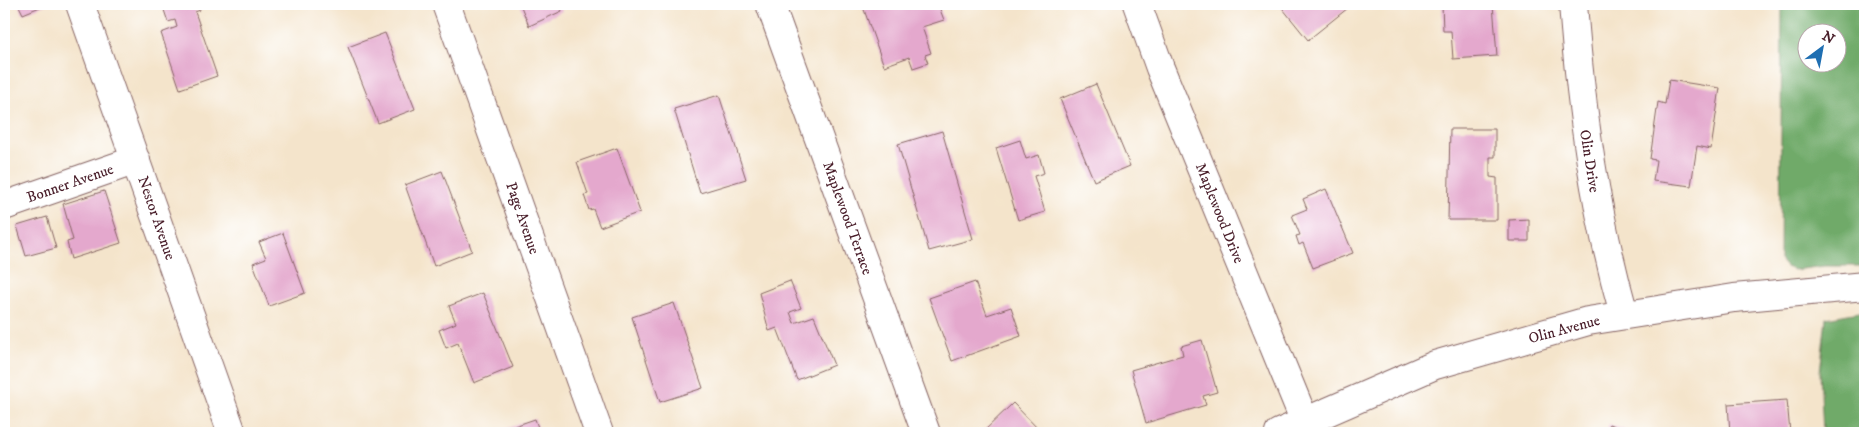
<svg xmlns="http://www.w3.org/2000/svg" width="1869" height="437" viewBox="0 0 1869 437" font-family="'IM FELL DW Pica',serif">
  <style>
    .forest { fill: #70aa69; stroke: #5d644a; fill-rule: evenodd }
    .building { fill: #e4a8cd }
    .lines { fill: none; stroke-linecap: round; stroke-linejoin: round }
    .minor-casing { stroke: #866463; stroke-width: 30 }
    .minor { stroke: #fff; stroke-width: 28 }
    .labels { text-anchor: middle; stroke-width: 5; stroke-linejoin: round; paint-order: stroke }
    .street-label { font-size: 15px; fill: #4a1f2b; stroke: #fff }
  </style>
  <rect width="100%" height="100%" fill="#fff"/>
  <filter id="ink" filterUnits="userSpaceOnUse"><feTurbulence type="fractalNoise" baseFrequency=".02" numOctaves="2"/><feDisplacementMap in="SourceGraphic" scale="10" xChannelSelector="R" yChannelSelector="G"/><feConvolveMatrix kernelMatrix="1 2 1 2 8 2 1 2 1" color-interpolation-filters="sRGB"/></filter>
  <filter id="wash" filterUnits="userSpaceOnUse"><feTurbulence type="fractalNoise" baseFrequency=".0096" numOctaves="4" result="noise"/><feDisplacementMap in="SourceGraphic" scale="20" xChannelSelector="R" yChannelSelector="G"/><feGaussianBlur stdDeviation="1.12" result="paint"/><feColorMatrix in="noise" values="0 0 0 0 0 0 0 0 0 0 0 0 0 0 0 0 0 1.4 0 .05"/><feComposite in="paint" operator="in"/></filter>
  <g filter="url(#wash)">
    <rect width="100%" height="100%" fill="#f4e4cb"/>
    <path class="forest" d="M1782,4H1865V197L1863,205L1865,212V266H1824L1794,270L1786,267L1780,260ZM1806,32H1836V62H1806Z
      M1865,311V433H1823L1820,372L1826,318Z"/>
    <g id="blocks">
      <path class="building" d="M18,4H47L23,14Z
        M162,4H198L200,10L195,12L217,76L180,89L161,33L177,27L175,20L168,22Z
        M520,4H559L562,11L529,26Z
        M862,4H910L911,7L921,4H938L944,20L922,27L931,53L925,55L928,63L913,68L909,57L884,66Z
        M1279,4H1353L1308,40Z
        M1442,4H1493L1497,56L1453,59L1451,31H1443Z
        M385,33L415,109L378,123L348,47Z
        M1669,80L1720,88L1711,149L1697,146L1691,186L1653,181L1656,160L1650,159L1658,102L1665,104Z
        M1096,84L1130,166L1094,181L1060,99Z
        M719,95L746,179L700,193L674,109Z
        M1450,129H1495V157H1490V177L1497,178V220H1448Z
        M942,131L973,239L929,251L898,144Z
        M1020,140L1026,159L1039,155L1044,173L1034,176L1045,212L1018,220L996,148Z
        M617,148L640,212L600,227L593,209L589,210L584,195L588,194L577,162Z
        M442,171L472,251L434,266L405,185Z
        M1326,189L1353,253L1313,268L1303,243L1299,245L1296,236L1300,235L1292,215L1307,209L1303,199Z
        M104,191L121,243L71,259L67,242L73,240L63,204Z
        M47,217L56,248L26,256L17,226Z
        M1529,219V241H1509V220Z
        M283,233L305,293L269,306L253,263L266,258L259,242Z
        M790,281L801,308L790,312L794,323L814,316L834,365L797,380L777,328L769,331L759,293Z
        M975,282L987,315L1011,307L1021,336L952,361L929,298Z
        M483,293L513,367L474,383L458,343L446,348L439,330L456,323L449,306Z
        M674,303L703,388L660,402L632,317Z
        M1202,340L1217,392L1203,396L1206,405L1146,423L1131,370L1183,355L1181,346Z
        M1787,400L1790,433H1730L1728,404Z
        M1013,403L1042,433H982Z
        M535,419L540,433H494Z
        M1609,424L1632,433H1605Z"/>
    </g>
  </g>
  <g filter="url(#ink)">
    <use href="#blocks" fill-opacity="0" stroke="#866463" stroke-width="1"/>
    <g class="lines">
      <g class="minor-casing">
        <path id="minor" d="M80,4L232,433
          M446,4L599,433
          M770,4L926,433
          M1137,4L1160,68L1305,422
          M1573,4C1581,111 1595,211 1624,314
          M4,206L136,160
          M1279,433L1435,365L1588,321L1734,298L1865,286"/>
      </g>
      <use href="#minor" class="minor"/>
    </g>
  </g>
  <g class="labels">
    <g class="street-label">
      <text transform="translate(1590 161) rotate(81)" y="5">Olin Drive</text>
      <text transform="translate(70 183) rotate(-19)" y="5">Bonner Avenue</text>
      <text transform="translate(1220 213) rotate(68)" y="5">Maplewood Drive</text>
      <text transform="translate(157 218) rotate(71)" y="5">Nestor Avenue</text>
      <text transform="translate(523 218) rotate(71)" y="5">Page Avenue</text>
      <text transform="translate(848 218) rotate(70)" y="5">Maplewood Terrace</text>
      <text transform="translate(1564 329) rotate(-15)" y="5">Olin Avenue</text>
    </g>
  </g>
  <rect width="1869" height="437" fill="none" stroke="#fff" stroke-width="20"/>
  <g transform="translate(1822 48) rotate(32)"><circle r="24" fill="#ffffff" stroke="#b7a5aa"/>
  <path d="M0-4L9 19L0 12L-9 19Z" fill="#1f6fb2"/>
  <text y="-8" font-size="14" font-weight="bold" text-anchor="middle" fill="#4a1f2b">N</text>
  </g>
</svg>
